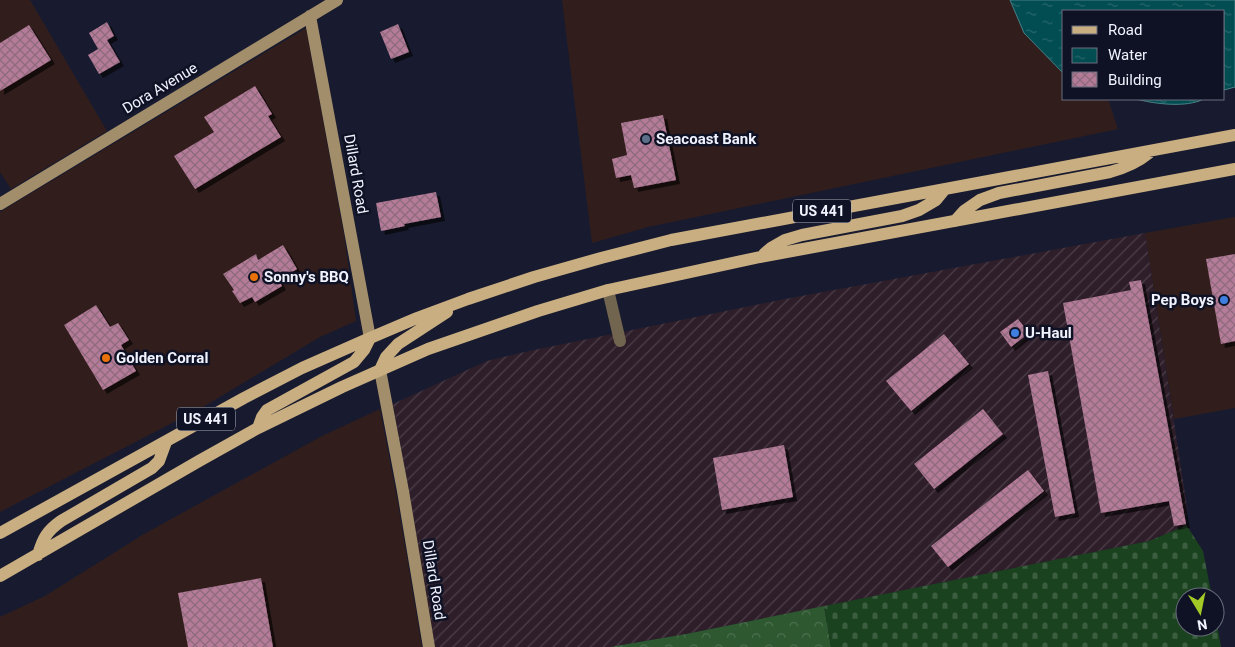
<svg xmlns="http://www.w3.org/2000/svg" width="1235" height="647" viewBox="0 0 1235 647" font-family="Roboto,sans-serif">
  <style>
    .commercial { fill: #311e1c }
    .industrial { fill: url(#industrial-furrows) }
    .forest { fill: url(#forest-crowns) }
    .cemetery { fill: url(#cemetery-stones) }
    .water { fill: url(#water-ripples); stroke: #497f86 }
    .building { fill: url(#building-cross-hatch); filter: url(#shadow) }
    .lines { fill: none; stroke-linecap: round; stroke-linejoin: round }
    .street { stroke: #72654f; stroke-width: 12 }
    .secondary { stroke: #a38e6b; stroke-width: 12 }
    .primary { stroke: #c9ae81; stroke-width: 12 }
    .service-dot { fill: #5c6f8a; stroke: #0f1225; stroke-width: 2 }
    .food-dot { fill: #e8710a; stroke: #0f1225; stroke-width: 2 }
    .shop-dot { fill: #3f7fe0; stroke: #0f1225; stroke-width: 2 }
    .labels { text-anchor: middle; stroke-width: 5; stroke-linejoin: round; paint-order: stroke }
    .shield { fill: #0f1225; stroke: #acb0bd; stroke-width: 1 }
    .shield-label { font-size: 14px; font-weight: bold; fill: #f0f3fe }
    .street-label { font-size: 15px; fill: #f0f3fe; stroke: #0f1225 }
    .poi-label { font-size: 15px; font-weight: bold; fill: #f0f3fe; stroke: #0f1225; text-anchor: start }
  </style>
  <defs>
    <pattern id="industrial-furrows" width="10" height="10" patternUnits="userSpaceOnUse" patternTransform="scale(1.25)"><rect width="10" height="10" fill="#2e1e29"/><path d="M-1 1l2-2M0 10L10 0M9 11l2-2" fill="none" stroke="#4d3f49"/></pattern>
    <pattern id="forest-crowns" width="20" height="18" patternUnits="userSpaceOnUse" patternTransform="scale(1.25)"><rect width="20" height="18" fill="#2e5830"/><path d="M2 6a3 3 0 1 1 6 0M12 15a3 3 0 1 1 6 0" fill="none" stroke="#4d704f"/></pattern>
    <pattern id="cemetery-stones" width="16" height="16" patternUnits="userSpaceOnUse" patternTransform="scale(1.25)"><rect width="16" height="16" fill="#1b421e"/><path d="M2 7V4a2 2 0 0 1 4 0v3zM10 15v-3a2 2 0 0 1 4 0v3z" fill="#3c5e40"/></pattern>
    <pattern id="water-ripples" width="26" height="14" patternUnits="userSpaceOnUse" patternTransform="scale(1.25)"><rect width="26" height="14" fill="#024d52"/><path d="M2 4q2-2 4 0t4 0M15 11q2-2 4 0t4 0" fill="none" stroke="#27676c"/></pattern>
    <pattern id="building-cross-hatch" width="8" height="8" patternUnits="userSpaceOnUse" patternTransform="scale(1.25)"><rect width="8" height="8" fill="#b47b98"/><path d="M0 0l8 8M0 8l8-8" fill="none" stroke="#8e6a7d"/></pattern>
    <filter id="shadow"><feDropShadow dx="4" dy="4" stdDeviation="0" flood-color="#0009"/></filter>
  </defs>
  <rect width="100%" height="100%" fill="#181b2f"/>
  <path class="commercial" d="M0,0H30L107,131L11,189L0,172Z
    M562,0H1010L1024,33L1064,74V99H1108L1118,129L648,227L592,243Z
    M306,28L344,235L356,321L320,337L203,407L0,512V212Z
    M1235,217V408L1174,419L1145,233Z
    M380,409L397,498L422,647H0V617L45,596L144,534L322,436Z"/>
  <path class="industrial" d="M1145,233L1187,507L1185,526L1149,541L686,634L610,647H435L410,496L393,404L487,361L529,351L785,299Z"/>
  <path class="forest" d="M824,606L831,647H610L686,634Z"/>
  <path class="cemetery" d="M1185,523L1203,551L1212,597H1185V627H1215V613L1221,647H831L824,606L1149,541L1185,526Z"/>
  <path class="water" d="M1010,0H1235V87L1224,90V11H1064V74L1024,33Z
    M1136,99H1204C1186,108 1155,104 1136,99Z"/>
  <path class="building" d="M107,22L114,36L107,40L120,62L99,74L88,55L98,49L89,33Z
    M398,24L409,52L391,59L380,32Z
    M29,25L51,60L0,91V43Z
    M255,86L272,114L268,116L281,137L195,189L174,156L214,132L204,117Z
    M663,115L676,180L634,188L631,175L616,178L612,159L627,155L621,123Z
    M436,192L441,217L404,224L405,226L381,231L376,203Z
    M283,245L297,269L279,280L282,286L255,302L252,297L240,303L232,291L234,290L223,274L256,254L258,260Z
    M1235,254V341L1221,344L1206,259Z
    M1141,280L1186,524L1174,526L1169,501L1101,513L1063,303L1131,290L1129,282Z
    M96,305L110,327L118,323L129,340L121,345L136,371L103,390L64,325Z
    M1018,319L1029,333L1011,347L1000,332Z
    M944,334L969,364L911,411L886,381Z
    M1048,371L1075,513L1055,517L1028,375Z
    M983,409L1003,434L934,489L914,464Z
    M784,445L793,497L722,510L713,458Z
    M1028,470L1044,491L948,567L931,546Z
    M261,578L273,647H188L178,593Z"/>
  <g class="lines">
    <path class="street" d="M608,290L620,341"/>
    <path class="secondary" d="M310,16L370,338
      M0,204L337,0
      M380,370L403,491L429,647"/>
    <path class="primary" d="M955,221L964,211L980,200L999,193L1110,172C1125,168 1137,163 1149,153
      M764,254L771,248L785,240L802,235L902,216L919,210L936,200L945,189
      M380,370L386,357L398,344L447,312
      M258,428L262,417L267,410L354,362L364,350L370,338
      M0,533L244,398L302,368L370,338L417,318L468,299L534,277L601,258L671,240L1235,135
      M38,555C43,538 47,531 61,521L152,468L159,461L166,442
      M0,576L199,461L258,428L342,387L428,349L538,311L608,290L760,257L1235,169"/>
  </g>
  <circle class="service-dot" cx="646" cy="139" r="5"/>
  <g class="food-dot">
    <circle cx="254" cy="277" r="5"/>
    <circle cx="106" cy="358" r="5"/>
  </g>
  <g class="shop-dot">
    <circle cx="1224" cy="300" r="5"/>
    <circle cx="1015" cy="333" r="5"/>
  </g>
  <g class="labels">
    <g class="shield">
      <rect x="793" y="199.5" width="58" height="23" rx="4"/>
      <rect x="177" y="407.5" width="58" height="23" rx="4"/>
    </g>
    <g class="shield-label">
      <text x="822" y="216">US 441</text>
      <text x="206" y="424">US 441</text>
    </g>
    <g class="street-label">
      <text transform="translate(160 88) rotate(-31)" y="5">Dora Avenue</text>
      <text transform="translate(356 174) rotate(80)" y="5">Dillard Road</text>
      <text transform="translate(434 580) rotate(81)" y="5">Dillard Road</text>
    </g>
    <g class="poi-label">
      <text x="656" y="144">Seacoast Bank</text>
      <text x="264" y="282">Sonny's BBQ</text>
      <text x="1214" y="305" text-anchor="end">Pep Boys</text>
      <text x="1025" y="338">U-Haul</text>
      <text x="116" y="363">Golden Corral</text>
    </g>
  </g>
  <rect x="1062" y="10" width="162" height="90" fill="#0f1225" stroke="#696c7c"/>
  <rect x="1072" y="26" width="25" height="8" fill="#c9ae81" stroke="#696c7c"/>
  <text x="1108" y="35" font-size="15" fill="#f0f3fe">Road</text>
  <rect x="1072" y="48" width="25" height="15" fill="url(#water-ripples)" stroke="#696c7c"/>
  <text x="1108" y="60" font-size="15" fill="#f0f3fe">Water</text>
  <rect x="1072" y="72" width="25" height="15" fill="url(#building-cross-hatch)" stroke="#696c7c"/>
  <text x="1108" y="85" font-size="15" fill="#f0f3fe">Building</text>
  <g transform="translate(1200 612) rotate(170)"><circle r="24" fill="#0f1225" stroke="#696c7c"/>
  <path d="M0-4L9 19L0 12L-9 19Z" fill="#a3c926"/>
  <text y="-8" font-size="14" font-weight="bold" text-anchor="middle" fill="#f0f3fe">N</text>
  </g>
</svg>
